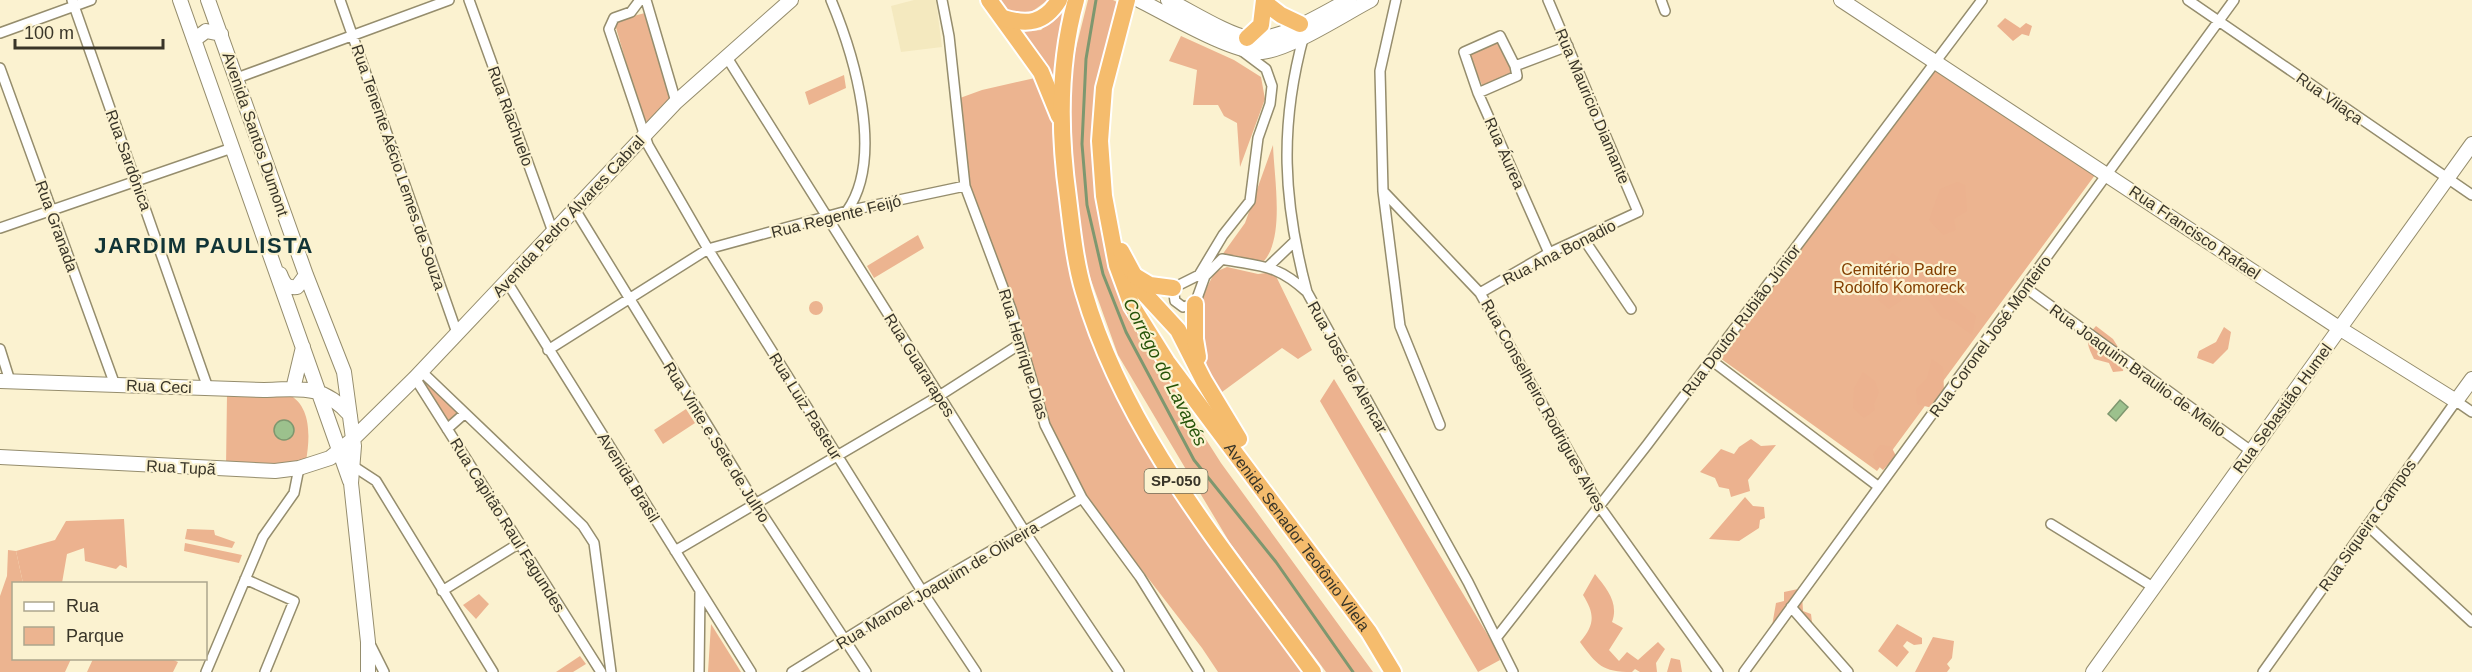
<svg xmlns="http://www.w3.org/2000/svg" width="2472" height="672" viewBox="0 0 2472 672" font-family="Arial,sans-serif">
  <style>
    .built { fill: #f4e9bf }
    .green { fill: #ecb490 }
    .forest { fill: #ecb28f }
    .water { fill: #9cc18d; stroke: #7e976f; stroke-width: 1.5 }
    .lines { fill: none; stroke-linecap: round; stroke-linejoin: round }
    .stream { stroke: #7e976f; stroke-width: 3 }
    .street-casing { stroke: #958d6d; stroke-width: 12 }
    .secondary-casing { stroke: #958d6d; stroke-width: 16 }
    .highway-casing { stroke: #fff; stroke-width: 20 }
    .street { stroke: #fff; stroke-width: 9 }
    .secondary { stroke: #fff; stroke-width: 14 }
    .highway { stroke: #f5bc6d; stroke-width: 16 }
    .labels { text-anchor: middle; stroke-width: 4.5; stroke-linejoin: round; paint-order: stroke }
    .shield { fill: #fbf2d0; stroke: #736e5a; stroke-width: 1.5 }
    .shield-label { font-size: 15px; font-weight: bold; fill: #393528 }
    .street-label { font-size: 16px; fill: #393528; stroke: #fbf2d0 }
    .park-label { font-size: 16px; fill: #833f01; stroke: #fbf2d0 }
    .water-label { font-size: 18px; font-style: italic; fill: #255308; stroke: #fbf2d0 }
    .district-label { font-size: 22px; font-weight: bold; letter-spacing: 1.5px; fill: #113436; stroke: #fbf2d0 }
  </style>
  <rect width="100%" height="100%" fill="#fbf2d0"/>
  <path class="built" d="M914,0H936L942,47L901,52L891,6Z"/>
  <path class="green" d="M999,0H1048L1026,16L1008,12Z
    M1088,0H1113L1117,2L1094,95L1099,198L1125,305L1144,342L1221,463L1373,672H1326L1230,543L1200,493L1118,355L1086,266L1067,120L1074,56Z
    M1062,8L1058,87L1018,32L1041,30Z
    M645,13L671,102L648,122L643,120L614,21Z
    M1181,36L1234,60L1261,77L1265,99L1240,167L1237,123L1224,116L1218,105H1193L1197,70L1169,61Z
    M1497,40L1513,74L1483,87L1468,54Z
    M1934,68L2095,175L1877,471L1720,358Z
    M844,75L846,88L809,105L805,92Z
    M1035,78L1053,115L1056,174L1072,268L1106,360L1303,672H1218L1202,648L1084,495L1048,424L968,184L960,98L982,90Z
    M1273,145C1274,177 1285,237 1264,261L1222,255L1245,223Z
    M918,235L924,248L874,278L867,266Z
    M1227,267L1258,274L1274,272L1312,350L1298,359L1282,348L1218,395C1205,371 1199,334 1201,308C1202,295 1209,283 1215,272Z
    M809 308a7 7 0 1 1 14 0a7 7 0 1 1-14 0Z
    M425,380L457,412L458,416L451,422L445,421L422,384Z
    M288,394C312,406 310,438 306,461L292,464L226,467L227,395Z
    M686,409L695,423L663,444L654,430Z
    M187,529L214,530L215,535L235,542L232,548L185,539Z
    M185,543L242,555L239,563L184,551Z
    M8,550L16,551L23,583L14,584V658L71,659L65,672H0V596L7,576Z
    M479,594L489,604L476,619L463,605Z
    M711,624L741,672H708Z
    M580,656L586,664L573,672H556Z
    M169,658L178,662L173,672H87L93,659Z"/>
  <path class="forest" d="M2005,18L2020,28L2026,23L2032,26L2029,36L2022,34L2013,41L1997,26Z
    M1957,182L1965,185L1967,211L1954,219L1956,230L1943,235L1929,220L1940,189Z
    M1892,253L1976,316L1972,335L1953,321L1942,318L1927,298L1913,292L1889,309L1878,300L1874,281Z
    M2096,326L2113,339L2125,358L2123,371L2113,372L2109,363L2094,359C2087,345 2084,338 2096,326Z
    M2224,327L2231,332L2228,349L2213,364L2197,358L2199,351L2216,342Z
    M1932,359L1943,367L1944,391L1932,408L1917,404L1916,389L1927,378Z
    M1863,372L1875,381L1879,392L1874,404L1875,410L1864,418L1853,408L1854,388Z
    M1334,379L1495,647L1500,660L1478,672L1320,401Z
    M1751,439L1761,446L1776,445L1748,480L1750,491L1731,497L1729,489L1719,487L1715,478L1700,472L1721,449L1734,454L1739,447Z
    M1880,445L1891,446L1896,456L1883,470L1876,464L1873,454Z
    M1745,497L1753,506L1764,507L1765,518L1760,520L1759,528L1739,541L1709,539Z
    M124,519L127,568L120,565L116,569L85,561L84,548L67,554L62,583H23L16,551L55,540L66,521Z
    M1595,574C1607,589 1619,603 1612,622L1623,628L1609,650L1619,661L1627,652L1638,660L1658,642L1665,649L1656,663L1657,672H1640L1635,669L1632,672C1602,672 1597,665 1580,642C1595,625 1595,614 1583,595Z
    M1798,589L1802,595L1803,611L1811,614L1812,622L1806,625L1793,612L1772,626L1776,603L1784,601V592Z
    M1897,624L1922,638V644L1914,645L1907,641L1903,646L1909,652L1897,667L1878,651Z
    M1933,637L1954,641L1952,658L1947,664L1950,668L1947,672H1915Z
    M1671,658L1680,660L1682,672H1667Z"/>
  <path class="water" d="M2120,400L2128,407L2116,421L2108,414Z
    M274 430a10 10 0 1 1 20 0a10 10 0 1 1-20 0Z"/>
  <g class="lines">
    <path class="stream" d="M1096,0L1086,59L1082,144L1087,205L1103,274L1126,332L1194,460L1276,562L1353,672"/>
    <g class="street-casing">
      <path id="street" d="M72,0L208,388
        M340,0L457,333
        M469,0L553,232
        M640,0L631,12L614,18L609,29L648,145L708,249L922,591L976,672
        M646,0L676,102
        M831,0C854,55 885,157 847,211
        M942,0L949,36L965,186L1011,309L1045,425L1082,498L1140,577L1199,672
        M1396,0L1380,71L1383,191L1400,326L1440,425
        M1661,0L1665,11
        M2188,0L2472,195
        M0,33L91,0
        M1304,35C1279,126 1283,201 1307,292L1468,582L1513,672
        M1242,51L1266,69L1272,86L1270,104L1258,138L1250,201L1223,235L1199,275L1173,288L1175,301L1183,307L1195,304L1205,276L1222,259C1261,267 1275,263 1307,292
        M726,56L1025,532L1119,672
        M1515,66L1500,36L1464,52L1478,93L1549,253
        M0,68L115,385
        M237,78L449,0
        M1478,93L1517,76L1515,66L1568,46
        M1383,191L1480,293L1600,507L1718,672
        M574,208L755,503L866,672
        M0,228L232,148
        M1583,238L1631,309
        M1269,266L1294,242
        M507,282L751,672
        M2026,288L2251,451
        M1480,293L1549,253L1638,212L1548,0
        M0,349L10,381
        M548,350L708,249L847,211L965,186
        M1711,360L1879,487
        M421,371L583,526L594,543L611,672
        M415,378L601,672
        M447,429L464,414
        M353,466L376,481L493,672
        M2051,524L2153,587
        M2367,525L2472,622
        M675,551L939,396L1020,344
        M245,579L294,601L265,672
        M442,591L518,544
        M1791,607L1848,672
        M1497,637L1647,445L1982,0
        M370,644L384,672
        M206,672L263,537L294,493L299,468
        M699,672L700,591
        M792,672L922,591L1082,498
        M1744,672L2234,0
        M2263,672L2456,401L2472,412"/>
    </g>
    <g class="secondary-casing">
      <path id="secondary" d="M180,0L350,481
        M208,0L306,275L344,372L354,446L351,483L368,642V672
        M1139,0C1167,14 1234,54 1262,52C1291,49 1344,14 1371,0
        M1168,0C1189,10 1228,35 1249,38C1278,43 1323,13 1349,0
        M1841,0L2339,328L2456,401L2472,379
        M194,40L206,31L221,34
        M280,274C284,284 286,288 297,287L306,275
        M0,381L264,390C302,389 322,384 350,415
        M293,389L303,347
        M0,457L275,471L299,468L330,458L353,439L415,378L676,102L791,0
        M2093,672L2472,144"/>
    </g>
    <g class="highway-casing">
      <g id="highway">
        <path d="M989,0L1041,72L1059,116"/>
        <path d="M1076,0C1058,64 1059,133 1068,198C1072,230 1075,262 1084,292C1126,436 1227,553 1313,672"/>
        <path id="s1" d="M1127,0L1104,88L1100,141L1104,196L1117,265L1132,306L1167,362L1369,632L1393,672"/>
        <path d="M1264,2L1281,15L1300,24"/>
        <path d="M1003,18C1027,25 1044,24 1059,0"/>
        <path d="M1247,38L1261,25L1264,0"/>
        <path d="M1121,251L1143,292L1178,330L1204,381L1239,439"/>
        <path d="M1135,276L1150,285L1173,288"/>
        <path d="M1195,304V339L1198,357"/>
      </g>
    </g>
    <use href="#street" class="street"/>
    <use href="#secondary" class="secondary"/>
    <use href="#highway" class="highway"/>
  </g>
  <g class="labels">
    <rect class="shield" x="1144.5" y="469" width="63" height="24" rx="4.5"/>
    <g class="shield-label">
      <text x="1176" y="486">SP-050</text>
    </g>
    <g class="street-label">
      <text transform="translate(2330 98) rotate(35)" y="6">Rua Vilaça</text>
      <text transform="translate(1593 106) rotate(67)" y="6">Rua Mauricio Diamante</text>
      <text transform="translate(511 116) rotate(70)" y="6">Rua Riachuelo</text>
      <text transform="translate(256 134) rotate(71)" y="6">Avenida Santos Dumont</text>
      <text transform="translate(1505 153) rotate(66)" y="6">Rua Áurea</text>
      <text transform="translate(129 160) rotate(70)" y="6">Rua Sardônica</text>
      <text transform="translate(399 167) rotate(71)" y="6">Rua Tenente Aécio Lemes de Souza</text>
      <text transform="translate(568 216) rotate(-47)" y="6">Avenida Pedro Álvares Cabral</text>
      <text transform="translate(836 216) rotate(-14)" y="6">Rua Regente Feijó</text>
      <text transform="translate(57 226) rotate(70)" y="6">Rua Granada</text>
      <text transform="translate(2195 232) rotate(34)" y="6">Rua Francisco Rafael</text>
      <text transform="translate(1559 252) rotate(-27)" y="6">Rua Ana Bonadio</text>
      <text transform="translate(1741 320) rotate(-53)" y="6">Rua Doutor Rubião Júnior</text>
      <text transform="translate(1990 336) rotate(-54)" y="6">Rua Coronel José Monteiro</text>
      <text transform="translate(1024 354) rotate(73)" y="6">Rua Henrique Dias</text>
      <text transform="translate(920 365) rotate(58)" y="6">Rua Guararapes</text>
      <text transform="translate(1348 367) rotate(61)" y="6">Rua José de Alencar</text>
      <text transform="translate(2138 370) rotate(36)" y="6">Rua Joaquim Braulio de Mello</text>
      <text transform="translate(159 386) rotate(2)" y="6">Rua Ceci</text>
      <text transform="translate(1544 405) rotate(61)" y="6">Rua Conselheiro Rodrigues Alves</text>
      <text transform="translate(806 406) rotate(58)" y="6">Rua Luiz Pasteur</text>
      <text transform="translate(2282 408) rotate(-54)" y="6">Rua Sebastião Humel</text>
      <text transform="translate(717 442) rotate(58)" y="6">Rua Vinte e Sete de Julho</text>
      <text transform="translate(181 467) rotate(3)" y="6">Rua Tupã</text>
      <text transform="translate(629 477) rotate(58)" y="6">Avenida Brasil</text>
      <text transform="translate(508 525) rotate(58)" y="6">Rua Capitão Raul Fagundes</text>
      <text transform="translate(2367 525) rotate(-55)" y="6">Rua Siqueira Campos</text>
      <text dy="6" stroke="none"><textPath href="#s1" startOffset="597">Avenida Senador Teotônio Vilela</textPath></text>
      <text transform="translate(937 585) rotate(-31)" y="6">Rua Manoel Joaquim de Oliveira</text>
    </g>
    <g class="park-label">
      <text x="1899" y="275">Cemitério Padre<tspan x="1899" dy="18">Rodolfo Komoreck</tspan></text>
    </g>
    <g class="water-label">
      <text transform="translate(1165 372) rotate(63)" y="6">Corrégo do Lavapés</text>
    </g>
    <g class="district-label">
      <text x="204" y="253">JARDIM PAULISTA</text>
    </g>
  </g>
  <rect x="12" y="582" width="195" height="78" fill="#fbf2d0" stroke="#ada68d" stroke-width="1.5"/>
  <rect x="24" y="602" width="30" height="9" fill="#ffffff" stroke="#ada68d" stroke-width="1.5"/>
  <text x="66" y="612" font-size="18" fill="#393528">Rua</text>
  <rect x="24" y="627" width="30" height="18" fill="#ecb490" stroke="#ada68d" stroke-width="1.5"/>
  <text x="66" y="642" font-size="18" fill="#393528">Parque</text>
  <path d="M15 39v9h148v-9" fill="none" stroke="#393528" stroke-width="3"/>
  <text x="24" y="39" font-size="18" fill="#393528" stroke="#fbf2d0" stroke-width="4.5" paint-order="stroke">100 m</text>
</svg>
